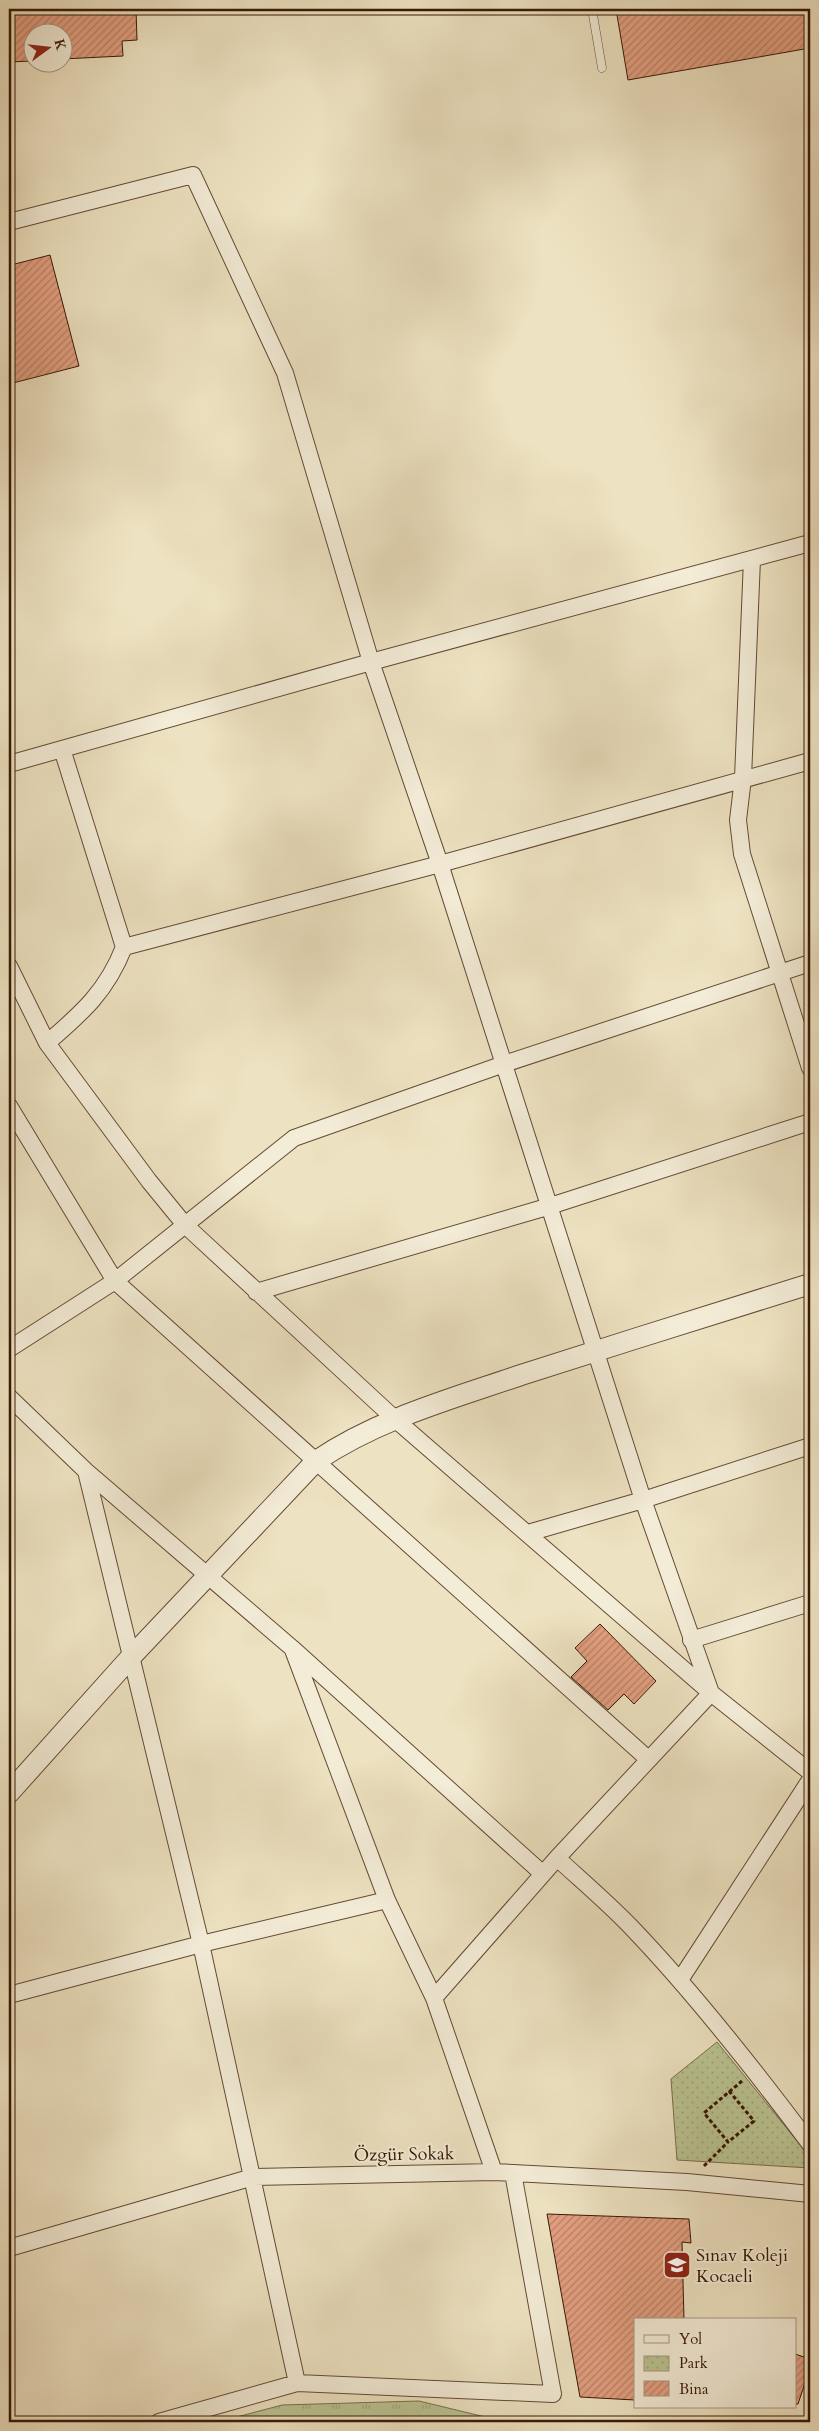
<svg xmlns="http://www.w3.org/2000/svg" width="819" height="2431" viewBox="0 0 819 2431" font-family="Cardo,serif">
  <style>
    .grass { fill: url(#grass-tufts); stroke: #796e4c }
    .park { fill: url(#park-dots); stroke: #796e4c }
    .building { fill: url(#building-hatch); stroke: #381805 }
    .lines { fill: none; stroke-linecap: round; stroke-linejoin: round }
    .service-casing { stroke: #654a34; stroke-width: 9 }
    .minor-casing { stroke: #654a34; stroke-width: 18 }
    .tertiary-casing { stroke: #654a34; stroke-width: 22 }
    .path { stroke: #381805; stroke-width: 3; stroke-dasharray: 4 2.5; stroke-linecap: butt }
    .service { stroke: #f3ecd7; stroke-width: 8 }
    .minor { stroke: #f3ecd7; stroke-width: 16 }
    .tertiary { stroke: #f3ecd7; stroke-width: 20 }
    .labels { text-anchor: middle; stroke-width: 4; stroke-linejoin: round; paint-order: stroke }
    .street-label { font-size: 18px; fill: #381805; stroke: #f3ecd7 }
    .poi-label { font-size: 18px; fill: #381805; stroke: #f3ecd7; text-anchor: start }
  </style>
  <defs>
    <pattern id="grass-tufts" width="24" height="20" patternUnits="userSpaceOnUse" patternTransform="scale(1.25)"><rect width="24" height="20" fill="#bac392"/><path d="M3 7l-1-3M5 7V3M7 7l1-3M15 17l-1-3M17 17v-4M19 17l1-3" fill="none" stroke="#a1a77c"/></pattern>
    <pattern id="park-dots" width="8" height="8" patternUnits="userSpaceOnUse" patternTransform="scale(1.25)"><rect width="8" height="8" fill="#bac392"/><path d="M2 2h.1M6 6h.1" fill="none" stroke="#a1a77c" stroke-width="1.8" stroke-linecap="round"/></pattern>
    <pattern id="building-hatch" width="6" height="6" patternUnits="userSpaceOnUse" patternTransform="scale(1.25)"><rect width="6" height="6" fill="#e3a081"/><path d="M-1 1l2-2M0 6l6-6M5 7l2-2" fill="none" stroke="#b98168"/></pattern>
  </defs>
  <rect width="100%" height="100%" fill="#ede2c1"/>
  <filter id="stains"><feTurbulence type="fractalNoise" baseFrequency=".004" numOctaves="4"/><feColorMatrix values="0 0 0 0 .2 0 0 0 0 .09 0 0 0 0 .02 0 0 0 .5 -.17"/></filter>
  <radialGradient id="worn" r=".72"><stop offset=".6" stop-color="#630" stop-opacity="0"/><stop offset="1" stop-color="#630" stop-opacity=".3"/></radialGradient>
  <path class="grass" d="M419,2401L506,2422H218L282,2405Z"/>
  <path class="park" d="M717,2042L810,2157V2168L677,2160L671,2079Z"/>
  <path class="building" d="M9,9H136L137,40L122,41L123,56L62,59V32H32V61L9,62Z
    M616,9H810V48L628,80Z
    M50,255L79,366L9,384V279L14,277L11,265Z
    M600,1624L656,1681L634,1704L624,1694L608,1710L571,1677L587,1661L575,1648Z
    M547,2214L689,2219L691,2243L682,2242L684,2320H635V2400L580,2397Z
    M795,2354L810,2359V2368L798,2404H795Z"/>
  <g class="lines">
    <g class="service-casing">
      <path id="service" d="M592,9L602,68"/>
    </g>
    <g class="minor-casing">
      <path id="minor" d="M9,222L193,175L285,373L371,662L440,864L643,1500L711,1693L557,1858L434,1998
        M752,559L743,778L738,820L742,854L810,1068
        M62,749L124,947
        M9,764L371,662L810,543
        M9,966L47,1043L149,1181L185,1225L396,1420L711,1693L810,1772
        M47,1043C82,1013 107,991 124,947L440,864L810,761
        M9,1106L115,1281L648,1759
        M256,1292L547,1207L810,1122
        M9,1349L115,1281L294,1138L504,1064L810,963
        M9,1397L86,1471L292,1648L543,1874
        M86,1471L201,1944L297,2383
        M528,1533L643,1500L810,1446
        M691,1640L810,1603
        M293,1650L387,1900L434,1998L494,2172
        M557,1858C582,1881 608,1903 632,1928C696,1995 754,2069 810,2144
        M680,1980L810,1780
        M9,1995L201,1944L387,1900
        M9,2248L253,2177L494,2172L687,2182L810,2194
        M159,2422L297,2383L553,2394L513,2173"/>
    </g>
    <g class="tertiary-casing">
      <path id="tertiary" d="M9,1793L130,1658L316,1461C378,1419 451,1399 521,1375C617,1344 714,1314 810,1284"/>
    </g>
    <path class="path" d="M729,2091L754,2121L728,2142L704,2113L742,2081
      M704,2166L728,2142"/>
    <use href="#service" class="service"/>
    <use href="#minor" class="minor"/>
    <use href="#tertiary" class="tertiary"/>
  </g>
  <defs>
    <g id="school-square" transform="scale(1.4375)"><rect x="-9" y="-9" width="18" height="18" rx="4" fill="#8f2418" stroke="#f3ecd7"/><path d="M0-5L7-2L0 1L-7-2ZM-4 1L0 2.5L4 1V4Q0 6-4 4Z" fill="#fff"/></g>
  </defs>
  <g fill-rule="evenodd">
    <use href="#school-square" x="677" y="2265"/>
  </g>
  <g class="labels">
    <g class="street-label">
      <text transform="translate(404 2154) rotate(-1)" y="6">Özgür Sokak</text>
    </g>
    <g class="poi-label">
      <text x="696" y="2261">Sınav Koleji<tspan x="696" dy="21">Kocaeli</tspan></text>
    </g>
  </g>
  <rect width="819" height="2431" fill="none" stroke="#ede2c1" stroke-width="30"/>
  <rect x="10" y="10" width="799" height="2411" fill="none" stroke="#381805" stroke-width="2.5"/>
  <rect x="15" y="15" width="789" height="2401" fill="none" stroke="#381805"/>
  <rect x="634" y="2318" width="162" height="90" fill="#f3ecd7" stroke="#a89783"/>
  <rect x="644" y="2335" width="25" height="8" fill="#f3ecd7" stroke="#a89783"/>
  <text x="679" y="2344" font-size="15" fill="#381805">Yol</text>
  <rect x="644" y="2356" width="25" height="15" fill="url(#park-dots)" stroke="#a89783"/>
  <text x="679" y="2368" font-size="15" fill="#381805">Park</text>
  <rect x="644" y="2381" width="25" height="15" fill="url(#building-hatch)" stroke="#a89783"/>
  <text x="679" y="2394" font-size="15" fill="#381805">Bina</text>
  <g transform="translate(48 48) rotate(75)"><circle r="24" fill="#f3ecd7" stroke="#a89783"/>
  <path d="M0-4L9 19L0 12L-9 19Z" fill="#8f2418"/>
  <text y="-8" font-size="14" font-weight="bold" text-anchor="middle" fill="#381805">K</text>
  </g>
  <rect width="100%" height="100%" filter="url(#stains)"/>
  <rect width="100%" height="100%" fill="url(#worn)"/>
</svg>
